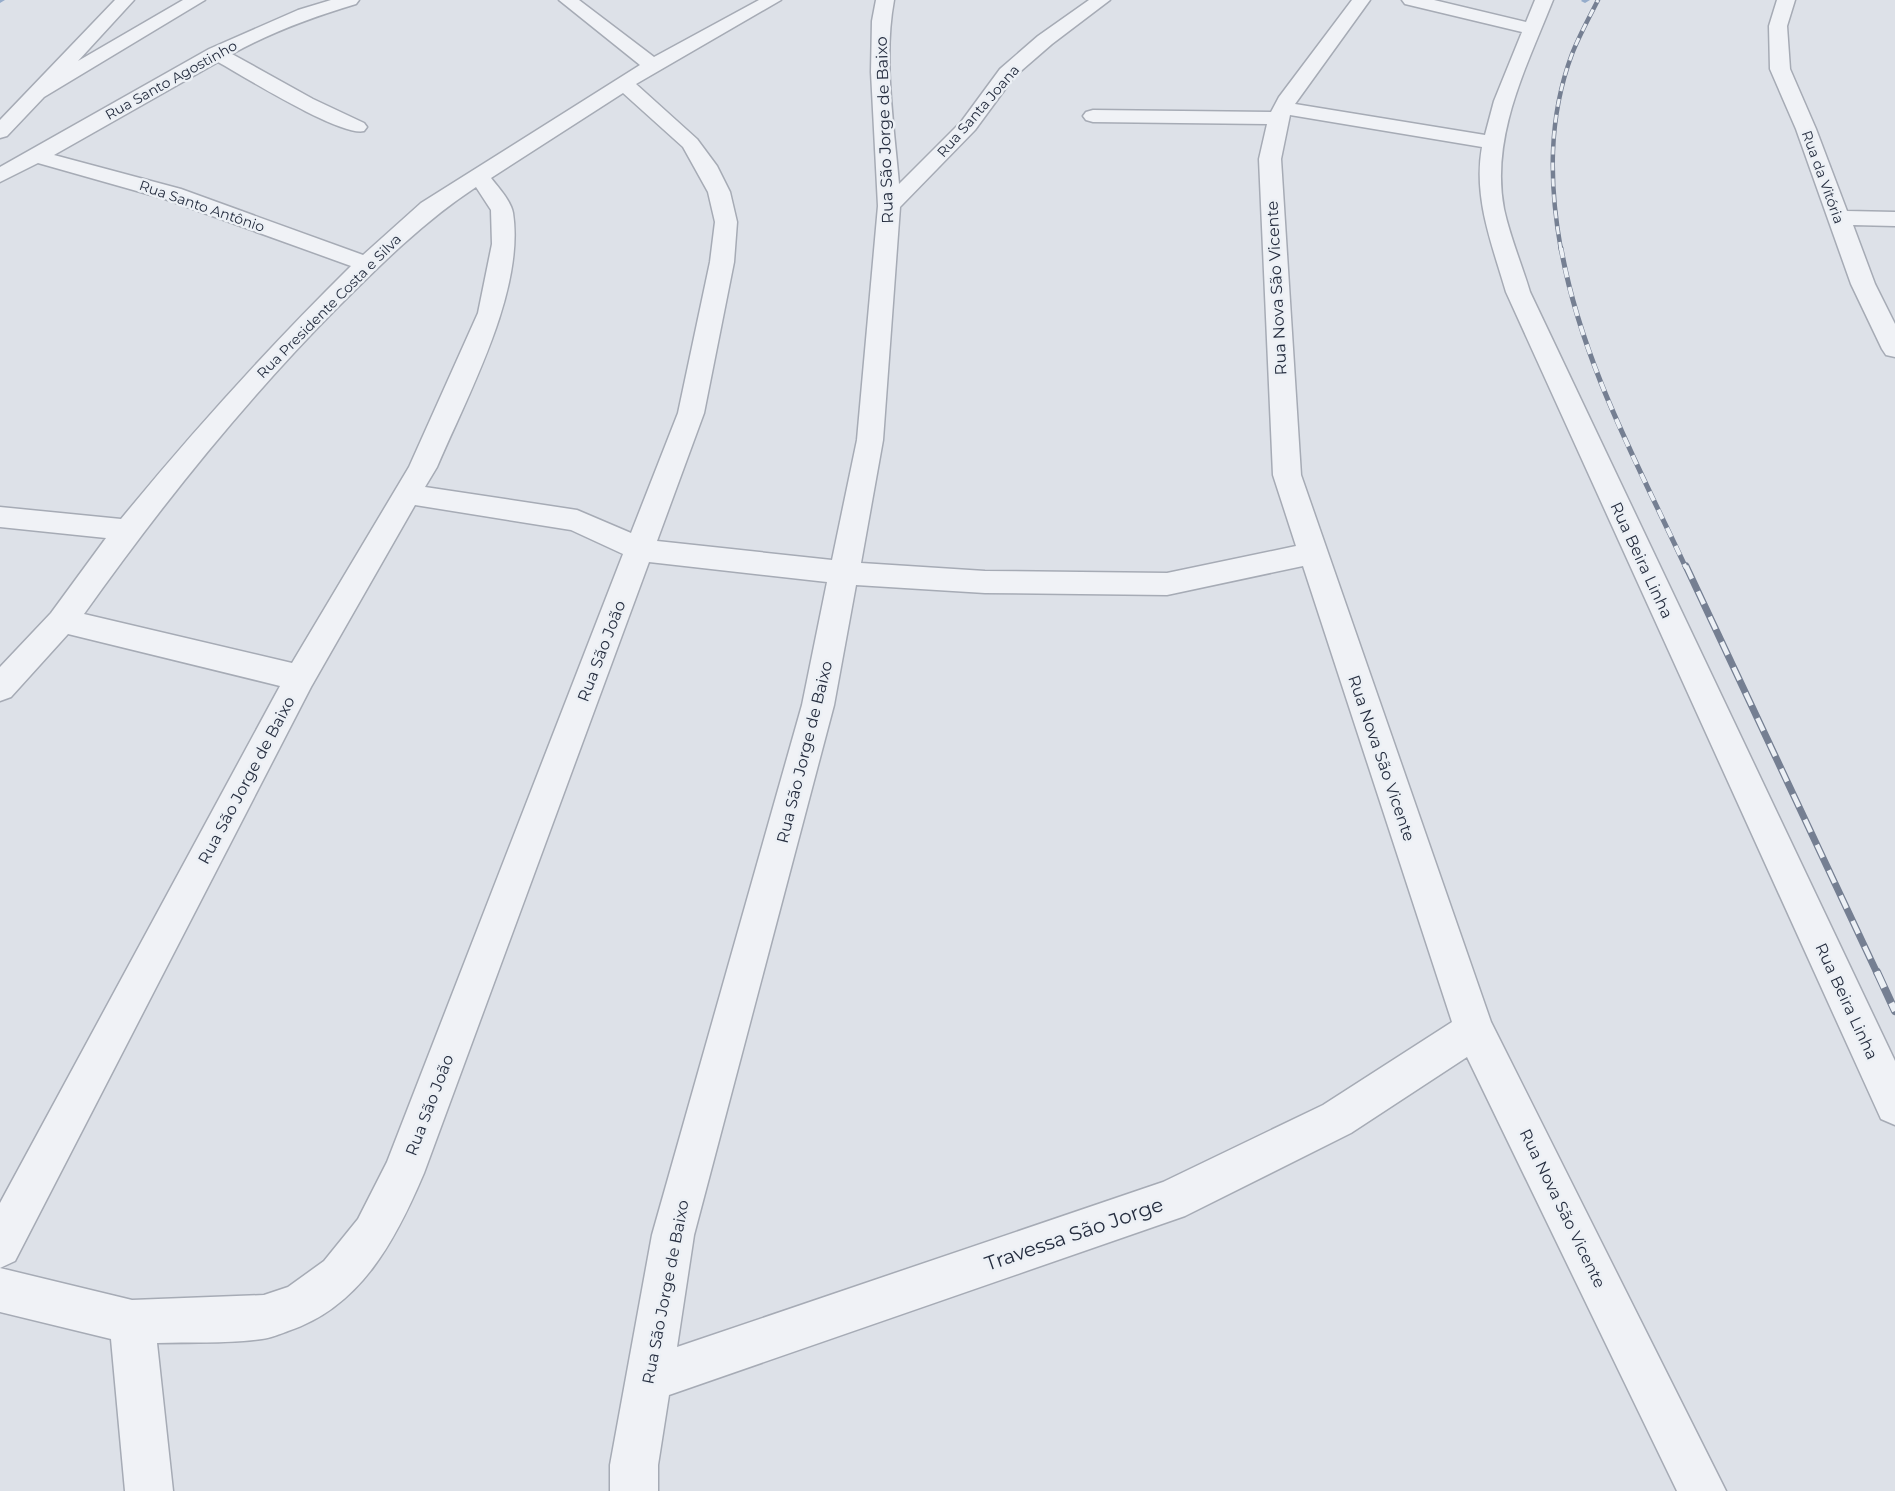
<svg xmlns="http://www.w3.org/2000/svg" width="1895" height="1491" viewBox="0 0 1895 1491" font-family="Montserrat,sans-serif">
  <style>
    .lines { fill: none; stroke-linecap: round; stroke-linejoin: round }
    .stream { fill: #95accb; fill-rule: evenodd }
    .minor-casing { stroke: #a6abb5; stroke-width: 3 }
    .minor { fill: #f0f2f6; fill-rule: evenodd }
    .rail-far3-casing { stroke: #757f92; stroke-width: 4.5 }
    .rail-far2-casing { stroke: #757f92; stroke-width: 5 }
    .rail-far1-casing { stroke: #757f92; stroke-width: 7 }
    .rail-casing { stroke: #757f92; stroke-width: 8 }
    .rail-far3 { stroke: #ecf0f5; stroke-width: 3; stroke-dasharray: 8; stroke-linecap: butt }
    .rail-far2 { stroke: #ecf0f5; stroke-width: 4; stroke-dasharray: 10; stroke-linecap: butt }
    .rail-far1 { stroke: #ecf0f5; stroke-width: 4.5; stroke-dasharray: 14; stroke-linecap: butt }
    .rail { stroke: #ecf0f5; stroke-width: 6; stroke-dasharray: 17; stroke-linecap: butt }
    .labels { text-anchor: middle; stroke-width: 5; stroke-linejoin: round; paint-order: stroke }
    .far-street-label { font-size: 14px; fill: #252d3f; stroke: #ecf0f5 }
    .street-label { font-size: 16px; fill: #252d3f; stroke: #ecf0f5 }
    .near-street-label { font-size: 20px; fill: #252d3f; stroke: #ecf0f5 }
  </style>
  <rect width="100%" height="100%" fill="#dde1e8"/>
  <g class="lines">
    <path class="stream" d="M0,0H5L0,3Z
      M1590,0L1585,3L1581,1L1582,0Z"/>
    <g class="minor-casing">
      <path id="minor" d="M115,0H134L78,61L183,0H205L44,97L7,136L0,138V120Z
        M331,0H359L356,4C313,17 271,32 232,54L313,99L364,123L367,127L364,131C341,137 243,76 218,62L54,155L181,189L363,255L421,203L640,65L559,0H579L654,57L759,0H781L636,84L697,139L717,166L730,192L737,222L734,262L704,413L657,541L832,560L857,440L878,206L871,72L872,21L876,0H894C883,59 894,124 899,184L961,122L1000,69L1038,36L1089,0H1110L1052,44L1014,77L975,130L900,207L883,440L861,563L985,571L1167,573L1296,546L1273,475L1259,159L1267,124L1093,122L1086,120L1083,116L1086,112L1093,110L1271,112L1279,97L1352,0H1370L1295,104L1485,135L1494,101L1522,32L1405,4L1402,0H1434L1526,22L1535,0H1553C1527,66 1490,136 1504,209C1510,237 1522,265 1530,292L1895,1061V1125L1881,1119L1506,292C1492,244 1473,198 1482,147L1290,115L1281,159L1301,475L1491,1022L1726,1491H1677L1467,1057L1351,1133L1185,1216L669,1395L658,1465V1491H610V1465L652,1235L802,705L827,582L649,562L424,1173C396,1239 361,1307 288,1331C280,1334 271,1338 262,1339C228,1344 191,1342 157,1343L173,1491H125L111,1339L0,1312V1268L132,1300L264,1295L288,1287L324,1261L358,1219L387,1162L623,554L571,530L415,505L311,687L15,1261L0,1268V1203L280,686L68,634L11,697L0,701V667L51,613L106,538L0,527V507L121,519C194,430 270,346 351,266L165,199L38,163L0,182V167L209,49L298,10ZM623,93L683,147L708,192L715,222L710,262L678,413L631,533L577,510L425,487L437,467C467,396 525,291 513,213C511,201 498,187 491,178ZM476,187L491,210L492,244L478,313L409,467L292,663L84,614C160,507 243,403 336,309C380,265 423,222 476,187ZM1303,566L1452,1022L1323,1105L1163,1182L677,1347L694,1235L834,705L856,585L985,593L1167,595Z
        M1777,0H1795L1787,26L1790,69L1816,129L1847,211L1895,212V226L1853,225L1875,284L1895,324V357L1886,355L1882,349L1851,284L1796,129L1770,69L1769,26Z"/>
    </g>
    <use href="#minor" class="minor"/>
    <g class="rail-far3-casing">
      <path id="rail-far3" d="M1561,250C1549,184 1548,118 1572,54C1579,36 1589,18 1598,0"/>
    </g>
    <g class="rail-far2-casing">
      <path id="rail-far2" d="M1561,248C1581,361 1638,465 1686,568"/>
    </g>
    <g class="rail-far1-casing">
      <path id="rail-far1" d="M1686,566L1877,973"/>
    </g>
    <g class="rail-casing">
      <path id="rail" d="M1877,972L1895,1011"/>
    </g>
    <use href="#rail-far3" class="rail-far3"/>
    <use href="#rail-far2" class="rail-far2"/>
    <use href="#rail-far1" class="rail-far1"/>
    <use href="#rail" class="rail"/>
  </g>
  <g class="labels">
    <g class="far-street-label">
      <text transform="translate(171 80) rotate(-29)" y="5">Rua Santo Agostinho</text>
      <text transform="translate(978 111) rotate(-49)" y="5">Rua Santa Joana</text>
      <text transform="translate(1823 177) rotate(70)" y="5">Rua da Vitória</text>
      <text transform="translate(202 206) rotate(19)" y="5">Rua Santo Antônio</text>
      <text transform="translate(329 306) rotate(-45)" y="5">Rua Presidente Costa e Silva</text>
    </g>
    <g class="street-label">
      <text transform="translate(884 130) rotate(-92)" y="6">Rua São Jorge de Baixo</text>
      <text transform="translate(1276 288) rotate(-93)" y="6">Rua Nova São Vicente</text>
      <text transform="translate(1642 560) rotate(65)" y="6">Rua Beira Linha</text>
      <text transform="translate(601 651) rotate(-69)" y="6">Rua São João</text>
      <text transform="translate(804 752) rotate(-76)" y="6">Rua São Jorge de Baixo</text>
      <text transform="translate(1382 758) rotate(71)" y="6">Rua Nova São Vicente</text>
      <text transform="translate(246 780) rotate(-62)" y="6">Rua São Jorge de Baixo</text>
      <text transform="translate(1847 1001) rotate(65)" y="6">Rua Beira Linha</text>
      <text transform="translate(429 1105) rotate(-69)" y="6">Rua São João</text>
      <text transform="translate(1563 1208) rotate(64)" y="6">Rua Nova São Vicente</text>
      <text transform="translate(665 1292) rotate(-79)" y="6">Rua São Jorge de Baixo</text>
    </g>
    <g class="near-street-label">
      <text transform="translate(1074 1234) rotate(-19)" y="7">Travessa São Jorge</text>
    </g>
  </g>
</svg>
